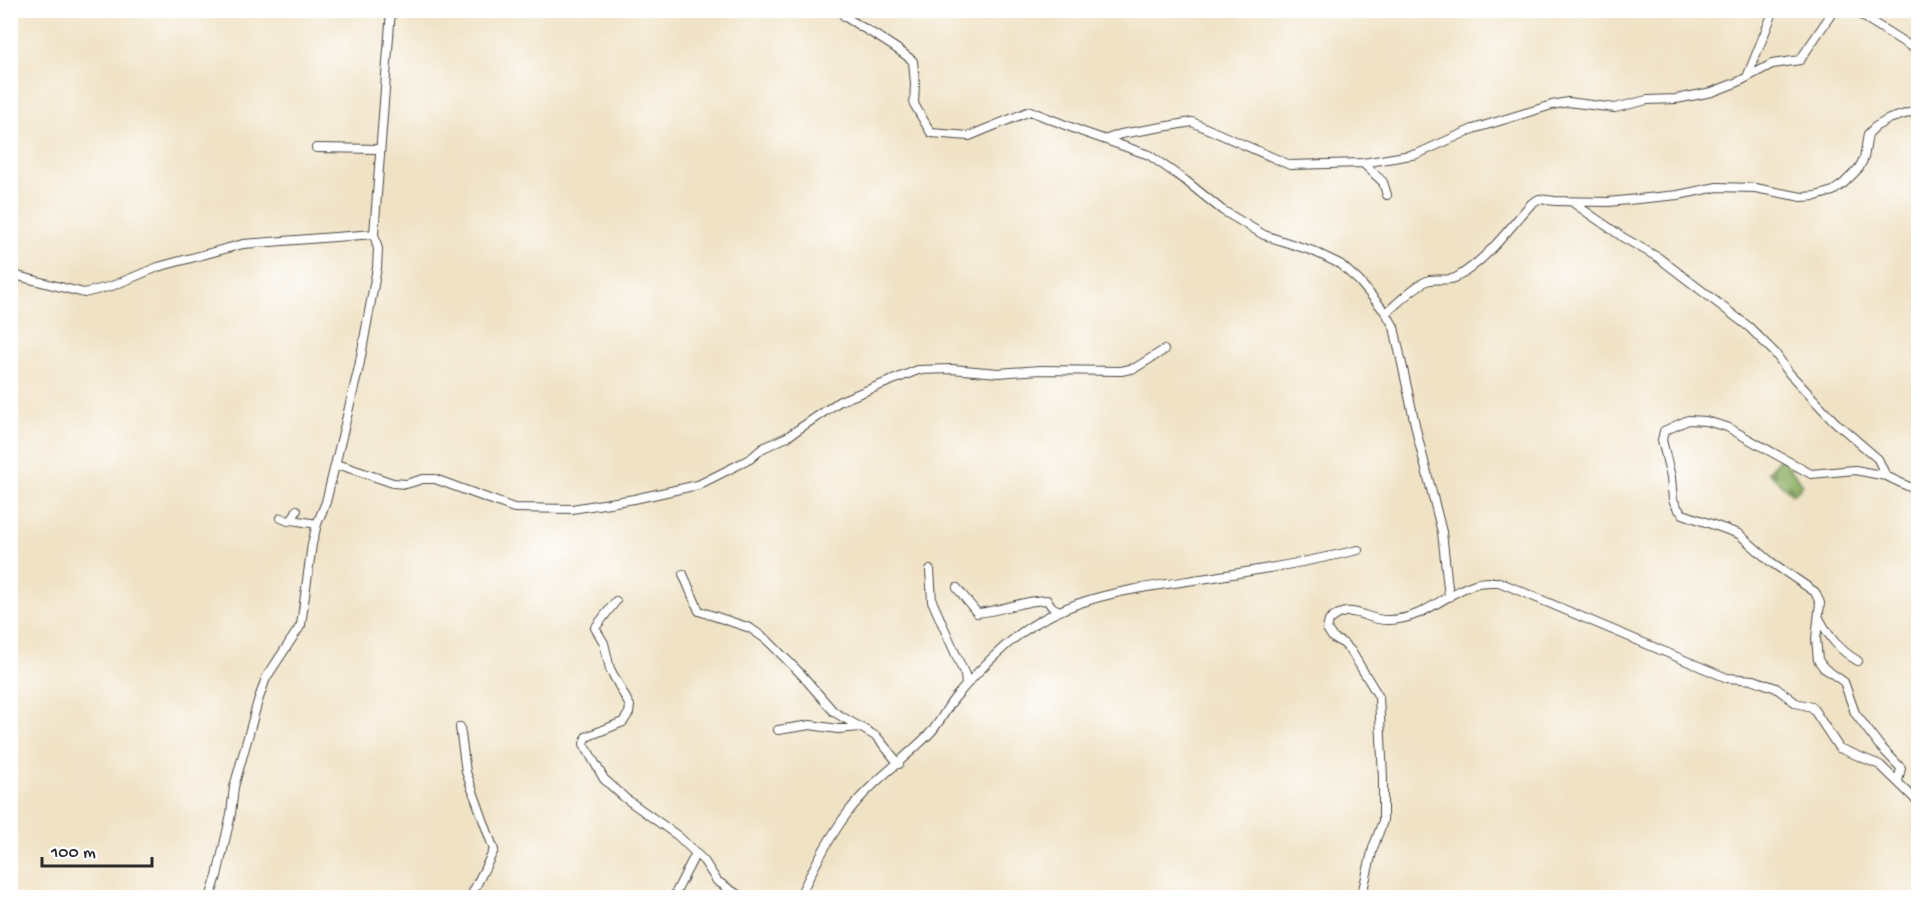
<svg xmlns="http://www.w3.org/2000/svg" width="1929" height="908" viewBox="0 0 1929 908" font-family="'Gochi Hand',sans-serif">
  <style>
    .forest { fill: url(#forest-firs); stroke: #5b6c46; stroke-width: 1.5 }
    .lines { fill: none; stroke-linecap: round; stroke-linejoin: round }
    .minor-casing { stroke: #494642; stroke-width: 10 }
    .minor { stroke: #fff; stroke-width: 8 }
  </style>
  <defs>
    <pattern id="forest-firs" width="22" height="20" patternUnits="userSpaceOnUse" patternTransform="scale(1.5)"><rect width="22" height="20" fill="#8bae62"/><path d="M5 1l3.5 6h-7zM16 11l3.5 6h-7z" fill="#728e51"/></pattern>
  </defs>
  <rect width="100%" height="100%" fill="#fff"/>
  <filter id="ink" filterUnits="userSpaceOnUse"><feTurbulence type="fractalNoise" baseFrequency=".0167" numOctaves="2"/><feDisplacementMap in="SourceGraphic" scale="12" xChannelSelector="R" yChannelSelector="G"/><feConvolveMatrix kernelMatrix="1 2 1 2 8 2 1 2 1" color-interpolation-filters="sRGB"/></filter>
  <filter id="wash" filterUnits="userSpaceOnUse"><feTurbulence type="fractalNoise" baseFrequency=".008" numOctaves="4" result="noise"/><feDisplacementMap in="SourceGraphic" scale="24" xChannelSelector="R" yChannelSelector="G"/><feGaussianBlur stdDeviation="1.35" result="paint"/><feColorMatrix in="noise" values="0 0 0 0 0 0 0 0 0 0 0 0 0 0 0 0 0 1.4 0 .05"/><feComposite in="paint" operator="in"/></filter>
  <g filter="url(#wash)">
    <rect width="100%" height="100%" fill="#f0e2c5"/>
    <path class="forest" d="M1781,457L1803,485L1793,495L1767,472Z"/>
  </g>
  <g filter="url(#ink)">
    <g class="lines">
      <g class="minor-casing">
        <path id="minor" d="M844,10V16C867,31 892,43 913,61L915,84L914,104L931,133L969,136L1030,111L1083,132L1149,155L1186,181L1222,210L1264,235L1313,251L1340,264L1359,281L1386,313L1394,327L1418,438L1442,532L1449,597
          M1853,10L1918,51
          M1747,77L1774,10
          M1107,139L1121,134L1192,122L1290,165L1363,163L1417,154L1473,129L1552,105L1568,102L1615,108L1647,100L1676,99L1712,92L1738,82L1772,64L1800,60L1834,10
          M316,148L380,149
          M1363,163L1383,182L1387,195
          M1572,202L1624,238L1659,258L1749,327L1775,353L1789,373L1834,421L1878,459L1886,476
          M10,260L11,274
          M10,274L84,293L112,286L158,267L243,244L374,234
          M1386,313C1397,304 1417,283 1430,280C1440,278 1448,282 1457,277C1488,259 1509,228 1532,203L1539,199L1555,201L1608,202L1678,195L1717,187L1755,188L1802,197L1816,196L1833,191L1843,184L1859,168L1864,158L1868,134L1875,127L1889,119L1918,110
          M334,469L338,466H343L393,483L406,484L423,479H435L514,508L572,509L634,499L698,485L750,459L763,448L787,437L840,401L918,370L952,369L998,373L1040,370L1121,371L1135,368L1164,350
          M281,518L288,521L292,520L297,510
          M292,520L317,524
          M930,570L932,601L965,675L966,685
          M683,574L699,611L750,628L767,640L801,674L834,712L877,737L899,764
          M957,588L977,613C1001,611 1024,600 1047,600L1052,607L1057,610
          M616,601L595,628L604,643L610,669L630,706L629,713L623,722L586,737L584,744L604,779L625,798L678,836L704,861L717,881L743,898
          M1819,618C1829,637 1839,650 1858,661
          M460,727L466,772L494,850L470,898
          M778,730L810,725L838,729L860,727
          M1898,781L1901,768L1879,745L1855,713L1844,682L1824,668L1818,660L1816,639L1820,603L1815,592L1771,562L1739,534L1683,514L1678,509L1673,500L1671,477L1662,440L1664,431L1688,420L1706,421L1727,427L1811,474L1855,470L1886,476L1918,491
          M210,898L217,876L231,814L234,787L258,701L266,678L301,625L312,544L317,524L326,502L359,367L377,268L378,249L374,234L391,10
          M673,898L696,853
          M799,898C813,868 829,837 849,811C872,781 904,760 930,733C940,723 945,710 954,699C969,681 986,663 1004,647C1065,591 1143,589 1220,576C1266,569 1312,561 1358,550
          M1361,898L1373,848L1383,821V778L1379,697L1351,651L1343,643L1333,638L1327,629L1329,621C1352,600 1365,622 1390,620C1427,618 1443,594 1475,584C1482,581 1491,582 1499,582L1727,678L1754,680L1776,688L1796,703L1812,707L1839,748L1880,765L1918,802"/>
      </g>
      <use href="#minor" class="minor"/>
    </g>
  </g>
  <rect width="1929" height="908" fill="none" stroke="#fff" stroke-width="36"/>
  <path d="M42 857v9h110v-9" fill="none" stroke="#2b2b2b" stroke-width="3"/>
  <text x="51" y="857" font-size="18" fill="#2b2b2b" stroke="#ffffff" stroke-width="4.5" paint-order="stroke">100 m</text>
</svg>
